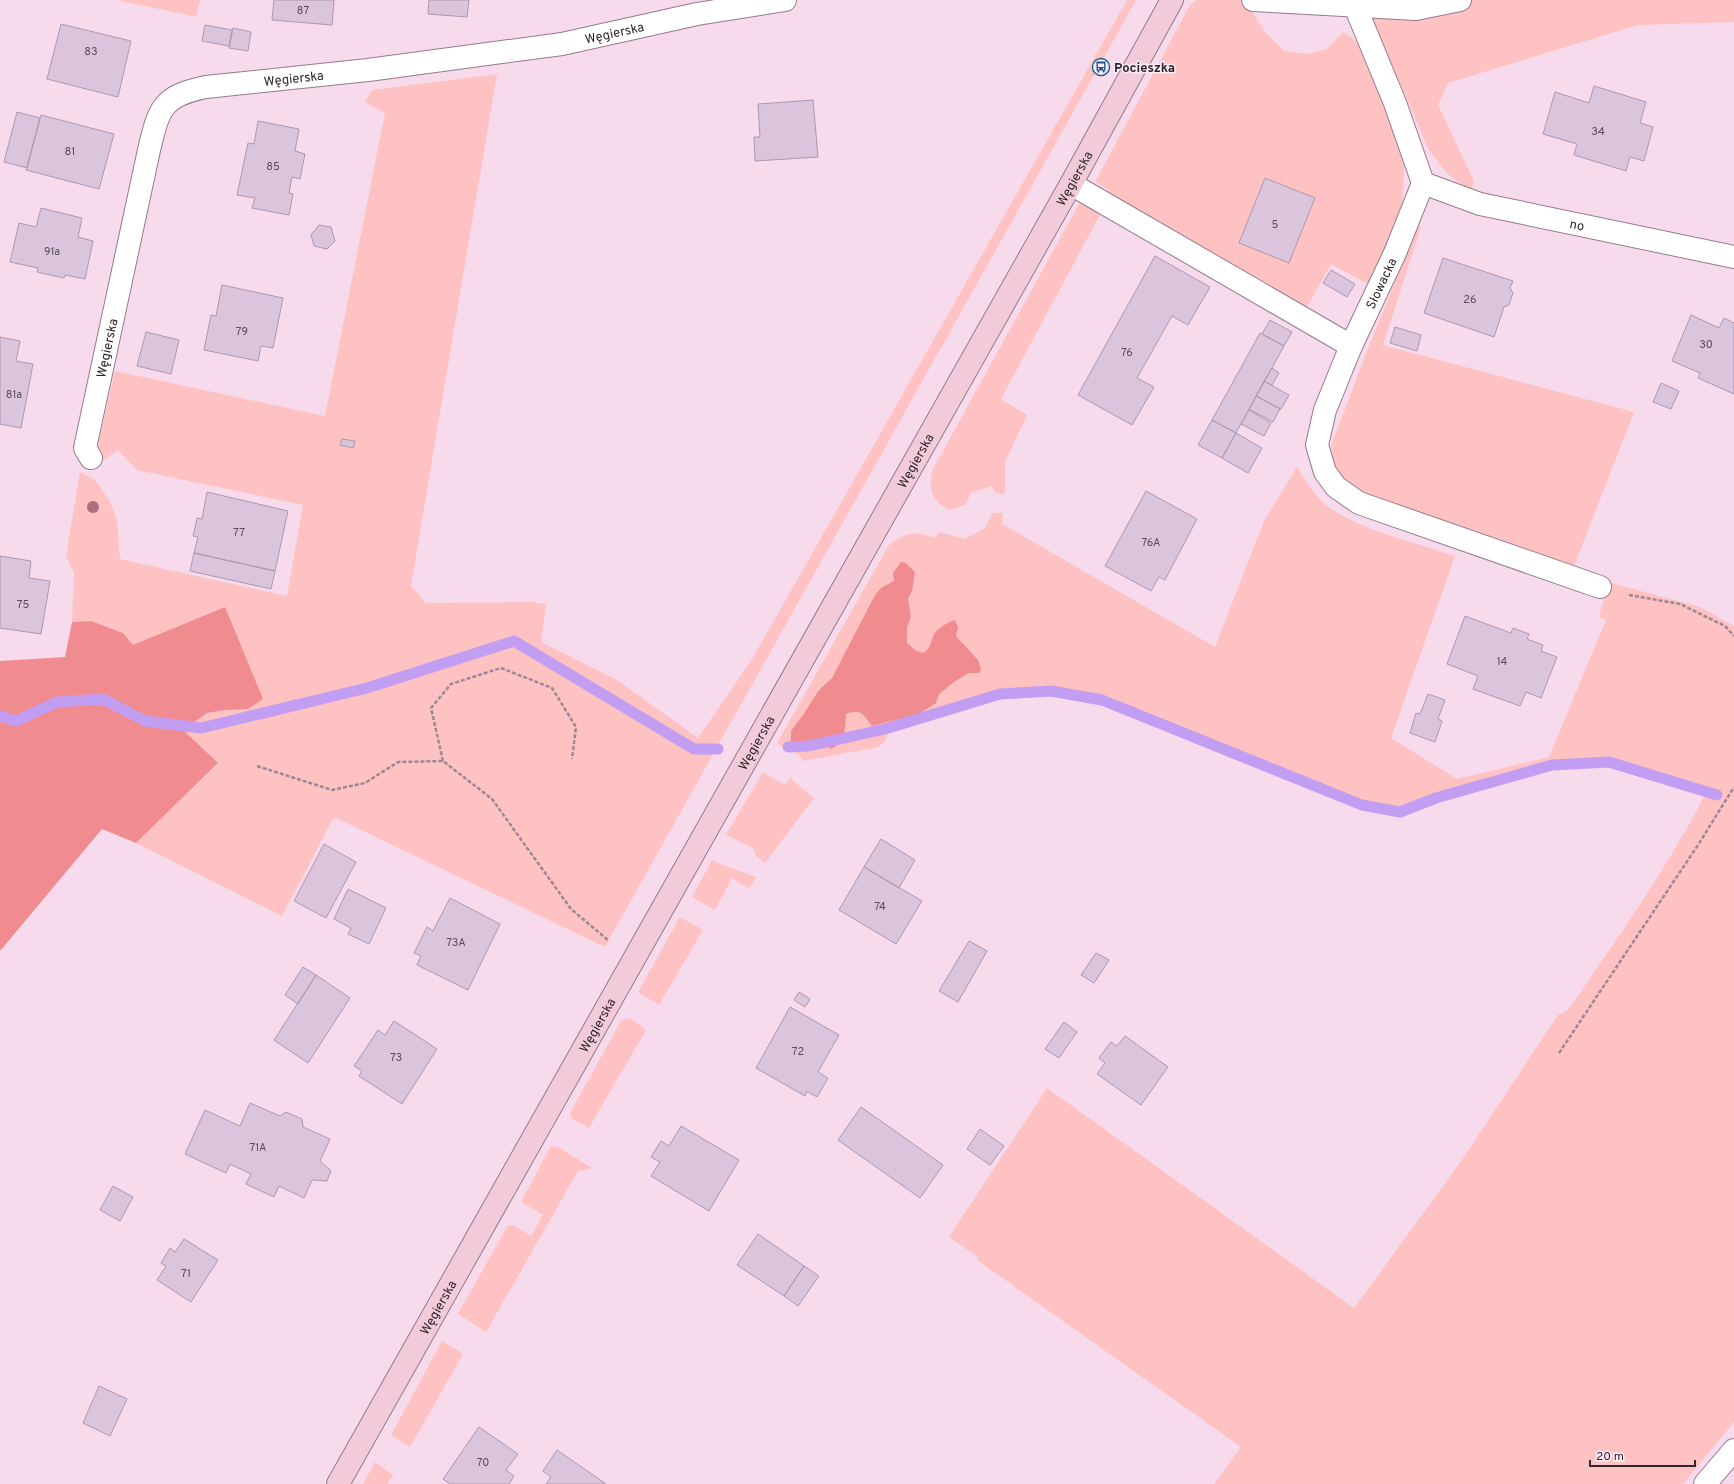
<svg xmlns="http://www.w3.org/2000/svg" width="1734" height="1484" viewBox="0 0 1734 1484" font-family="Overpass,sans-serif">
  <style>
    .green { fill: #fec2c3 }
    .forest { fill: #f08b90 }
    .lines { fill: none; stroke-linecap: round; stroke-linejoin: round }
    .stream { stroke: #c29ef3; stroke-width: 11 }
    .building { fill: #dac5dd; stroke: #ac98b0 }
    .street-casing { stroke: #957b8c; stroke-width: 24 }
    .secondary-casing { stroke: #957b8c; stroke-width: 24 }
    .path { stroke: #9c8794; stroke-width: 2.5; stroke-dasharray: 4 2; stroke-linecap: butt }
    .street { stroke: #fff; stroke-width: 22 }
    .secondary { stroke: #f2cbdb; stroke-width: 22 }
    .tree { fill: #ae7080 }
    .labels { text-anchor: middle; stroke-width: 3; stroke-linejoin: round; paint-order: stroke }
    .number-label { font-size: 11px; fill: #5a4d58 }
    .street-label { font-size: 13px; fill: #30252c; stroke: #fdebf6 }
    .poi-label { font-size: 13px; font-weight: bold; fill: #30252c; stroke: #fdebf6; text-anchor: start }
  </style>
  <rect width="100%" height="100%" fill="#f7daec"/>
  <path class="green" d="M117,0H200L196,17Z
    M1127,0H1136L605,947L334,817L282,916L136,843L218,764L182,730L207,713L225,710V607L133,646L123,633L91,621L72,622L74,573L66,556L80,472L95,480L110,502L117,520L120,559L287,596L303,505L137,470L118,450L100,463L97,450L115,371L325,416L385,113L365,102L372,90L497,74L411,586L426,603L531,602L546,604L541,642L617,680L698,738L752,659Z
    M1197,0H1245L1265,32L1284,51L1308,54L1327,49L1343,32L1358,42L1373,71L1405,157L1402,206L1373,287L1331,264L1307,307L1109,196L1107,189L1095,182L1190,5Z
    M1364,0H1734V22L1638,25L1448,83L1438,105L1474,181L1472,189C1449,179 1442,168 1428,148Z
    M1080,202L1101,213L1001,399L1027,415L1005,462V494L996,493L991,486L971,493L965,505L949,510C933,503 928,489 932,471Z
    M1418,226L1421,227L1383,345L1634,412L1573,569L1399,513L1342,481L1334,464L1331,446L1369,346Z
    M1297,467C1305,479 1315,497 1327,506C1362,531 1414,542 1455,556L1391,738L1457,779L1549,757L1606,620L1599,617L1608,582L1700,607L1734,626V1422L1683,1484H1214L1241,1447L977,1260L978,1257L949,1237L1047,1088L1354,1308L1462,1160L1558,1015L1568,1010C1617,939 1666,870 1706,793L1607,765L1550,768L1436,801L1400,814L1362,808L1101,702L1051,694L1000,698L888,731L886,740L878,747L804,761L799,755L777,743L889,545C904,533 916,530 934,538L940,532L965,539L985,528L992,513H1003L1002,524L1215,647L1264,521Z
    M763,772L783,784H786L790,778L814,798L765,863L756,856L753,848L726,835Z
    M712,860C727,868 741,871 756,877L749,889L732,878L715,910L692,897Z
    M680,917L703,930L659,1005L638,992Z
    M630,1018L646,1030L589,1128L572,1119L570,1113L621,1021Z
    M551,1146L560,1148L592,1168L578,1171L486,1332L458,1314L508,1225H514L531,1236L543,1215L521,1202Z
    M442,1341L463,1354L410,1447L391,1435Z
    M375,1462L393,1475L387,1484H363Z"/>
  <path class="forest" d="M901,562L906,563L915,572L912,591L908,599L911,617L907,627V643L916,651L923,653C932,648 930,642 934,634C938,628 948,622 955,620L958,627L956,636L978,660L981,669L979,673H969L954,682L939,694L936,703L919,714L872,726C863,714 861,708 846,714C845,729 846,742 831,749L820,740L806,744L791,745V731L803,715L819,690L832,678L875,595L881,588L894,581L893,573Z
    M225,607L263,699L248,709L225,710L207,713L183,730L218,763L136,843L102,829L0,951V661L65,657L72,622L91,621L123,633L133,645Z"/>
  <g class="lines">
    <path class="stream" d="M0,716L16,721L57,702L103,699L145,721L201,728L367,688L514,641L694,749H718
      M788,747L809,746L885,729L1000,694L1051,691L1102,700L1362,805L1400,812L1436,798L1552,765L1609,762L1717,795"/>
  </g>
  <path class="building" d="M274,0H334L332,25L272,20Z
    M429,0H469L467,17L428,14Z
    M61,24L131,41L118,97L47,79Z
    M205,25L232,30L229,46L202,41Z
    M233,28L251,32L248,51L229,48Z
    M1594,86L1646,102L1640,123L1653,127L1644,161L1630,157L1626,171L1574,155L1577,144L1543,134L1555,92L1589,103Z
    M813,100L818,157L755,161L754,137H760L758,104Z
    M17,112L40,118L27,168L4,162Z
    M41,115L114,134L99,189L26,170Z
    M258,121L299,129L295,151L305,154L300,179L292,177L289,193L293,194L289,215L252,208L255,198L237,195L248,143L254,144Z
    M1265,178L1315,198L1289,263L1239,243Z
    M41,208L82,218L78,237L93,241L85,279L65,275L64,278L37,272L38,268L10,262L19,223L36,227Z
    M319,225L331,227L335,241L327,249L314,246L311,235Z
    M1155,256L1210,287L1188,325L1172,316L1137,378L1154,387L1132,425L1078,395Z
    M1443,258L1513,281L1510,288L1513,293L1509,305L1504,307L1494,337L1424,313Z
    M1331,270L1355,284L1347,297L1323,283Z
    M222,285L283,298L273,348L261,346L258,361L204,350L211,315L216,316Z
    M1691,315L1719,328L1724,318L1734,323V394L1698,378L1700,373L1672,361Z
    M1270,320L1292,332L1284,346L1262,334Z
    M1395,327L1421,335L1417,351L1390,343Z
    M146,332L179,340L171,374L137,366Z
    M1260,333L1284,346L1236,433L1212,420Z
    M0,337L20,341L16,361L33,364L21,428L0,424Z
    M1272,368L1279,373L1272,385L1264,381Z
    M1264,381L1289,395L1281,409L1256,396Z
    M1661,383L1679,391L1671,409L1653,402Z
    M1256,396L1280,409L1273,422L1249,409Z
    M1249,410L1271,423L1264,436L1241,424Z
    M1212,420L1236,433L1222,458L1198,445Z
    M1236,433L1262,448L1248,473L1222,458Z
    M342,439L355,441L353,448L340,445Z
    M1146,491L1197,519L1165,580L1159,577L1151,591L1105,566Z
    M207,492L288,511L275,571L194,553L198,537L193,536L195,528L197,518L202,519Z
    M194,553L275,571L271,589L190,571Z
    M0,556L31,561L29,578L50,581L41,634L0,628Z
    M1465,616L1511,633L1513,628L1529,634L1527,639L1543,645L1541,651L1557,657L1541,698L1526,692L1520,706L1473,689L1478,676L1447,664Z
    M1428,694L1445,700L1438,719L1442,721L1435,742L1410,733L1416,713L1420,714Z
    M881,839L915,860L899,888L864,867Z
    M324,844L356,862L326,918L294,901Z
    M864,867L922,901L896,944L839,910Z
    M348,889L386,908L369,944L348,934L351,928L334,919Z
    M450,898L500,924L468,990L417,965L421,956L414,953L427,927L433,931Z
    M969,941L987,951L958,1002L939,991Z
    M1096,953L1109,960L1094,983L1081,975Z
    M303,967L316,975L298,1004L285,995Z
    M316,975L350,998L308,1063L274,1040Z
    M799,992L810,999L805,1007L794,1000Z
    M790,1007L839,1035L818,1072L828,1078L817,1097L807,1091L805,1096L756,1068Z
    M394,1021L437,1049L402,1104L359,1076L362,1071L354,1066L378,1030L385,1035Z
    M1064,1022L1077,1032L1059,1058L1045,1049Z
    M1125,1036L1168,1067L1141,1105L1097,1074L1105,1063L1099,1058L1111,1042L1117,1046Z
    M250,1103L280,1116L286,1112L302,1119L303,1127L330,1139L320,1161L331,1171L327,1181L312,1180L304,1198L279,1186L274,1197L246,1184L251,1174L230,1164L226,1173L185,1154L205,1110L240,1126Z
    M861,1107L943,1165L920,1198L838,1140Z
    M681,1126L739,1160L709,1211L651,1176L660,1162L651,1157L661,1141L669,1146Z
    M980,1129L1004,1146L990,1165L967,1149Z
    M113,1186L133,1197L120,1221L100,1210Z
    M758,1234L804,1266L784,1296L737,1265Z
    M184,1239L218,1260L191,1302L157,1280L166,1266L161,1263L170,1248L175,1252Z
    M804,1266L819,1276L798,1306L784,1296Z
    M99,1386L127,1399L110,1436L83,1423Z
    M479,1427L518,1454L506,1470L514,1476L509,1484H450L443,1479Z
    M557,1450L606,1484H546L551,1477L543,1471Z"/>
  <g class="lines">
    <g class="street-casing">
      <g id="street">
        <path d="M1253,0L1416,9L1460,0"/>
        <path id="s1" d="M1423,183L1480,204L1734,257"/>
        <path id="s2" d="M1071,184L1351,346L1395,253L1423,183L1395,103L1355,6"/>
        <path d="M1351,346L1325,410L1317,445L1325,472L1336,487L1359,503L1600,587"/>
        <path id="s3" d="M91,458L85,448L149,150C159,108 162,96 206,87L368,70L562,44L697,14L785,0"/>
        <path d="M1705,1484L1734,1450"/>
      </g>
    </g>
    <g class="secondary-casing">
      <g id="secondary">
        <path id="s4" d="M338,1484L1071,184L1172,0"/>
      </g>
    </g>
    <path class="path" d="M1629,595L1680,604L1725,626L1734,636
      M443,761L431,708L451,684L501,668L552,688L576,727L572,759
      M257,766L332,790L365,783L398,762L443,761L492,799L571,909L609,941
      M1559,1053L1698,845L1734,787"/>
    <use href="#street" class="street"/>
    <use href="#secondary" class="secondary"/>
  </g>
  <circle class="tree" cx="93" cy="507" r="6"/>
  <defs>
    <g id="bus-ring" transform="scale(0.9)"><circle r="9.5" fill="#fdebf6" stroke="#175a8f" stroke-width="1.5"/><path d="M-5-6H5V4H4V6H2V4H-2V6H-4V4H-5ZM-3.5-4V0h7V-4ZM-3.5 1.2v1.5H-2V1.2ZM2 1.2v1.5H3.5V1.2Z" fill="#175a8f"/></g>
  </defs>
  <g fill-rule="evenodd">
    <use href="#bus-ring" x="1101" y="67"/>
  </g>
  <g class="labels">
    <g class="number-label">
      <text x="303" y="14">87</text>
      <text x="91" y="55">83</text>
      <text x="1598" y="135">34</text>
      <text x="70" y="155">81</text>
      <text x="273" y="170">85</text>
      <text x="1275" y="228">5</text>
      <text x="52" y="255">91a</text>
      <text x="1470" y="303">26</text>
      <text x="242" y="335">79</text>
      <text x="1706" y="348">30</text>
      <text x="1127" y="356">76</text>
      <text x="14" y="398">81a</text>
      <text x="239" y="536">77</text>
      <text x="1151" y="546">76A</text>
      <text x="23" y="608">75</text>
      <text x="1502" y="665">14</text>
      <text x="880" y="910">74</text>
      <text x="456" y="946">73A</text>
      <text x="798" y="1055">72</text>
      <text x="396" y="1061">73</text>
      <text x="258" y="1151">71A</text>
      <text x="186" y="1277">71</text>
      <text x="483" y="1466">70</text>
    </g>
    <g class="street-label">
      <text dy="5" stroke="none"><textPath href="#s3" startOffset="822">Węgierska</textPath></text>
      <text dy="5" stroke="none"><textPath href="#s3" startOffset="498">Węgierska</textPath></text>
      <text dy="5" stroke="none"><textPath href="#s4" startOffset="1499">Węgierska</textPath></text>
      <text dy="5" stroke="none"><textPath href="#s1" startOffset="160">no</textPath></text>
      <text dy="5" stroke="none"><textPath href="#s2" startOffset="393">Słowacka</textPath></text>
      <text dy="5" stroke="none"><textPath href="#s3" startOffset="114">Węgierska</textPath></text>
      <text dy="5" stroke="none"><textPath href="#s4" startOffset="1175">Węgierska</textPath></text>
      <text dy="5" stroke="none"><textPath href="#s4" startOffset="851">Węgierska</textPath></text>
      <text dy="5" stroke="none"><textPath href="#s4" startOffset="527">Węgierska</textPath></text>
      <text dy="5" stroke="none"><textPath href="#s4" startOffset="203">Węgierska</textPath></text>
    </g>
    <g class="poi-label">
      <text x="1114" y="72">Pocieszka</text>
    </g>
  </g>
  <path d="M1590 1460v6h105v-6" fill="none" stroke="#30252c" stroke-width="2"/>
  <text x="1596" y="1460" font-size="12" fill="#30252c" stroke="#fdebf6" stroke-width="3" paint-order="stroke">20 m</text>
</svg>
